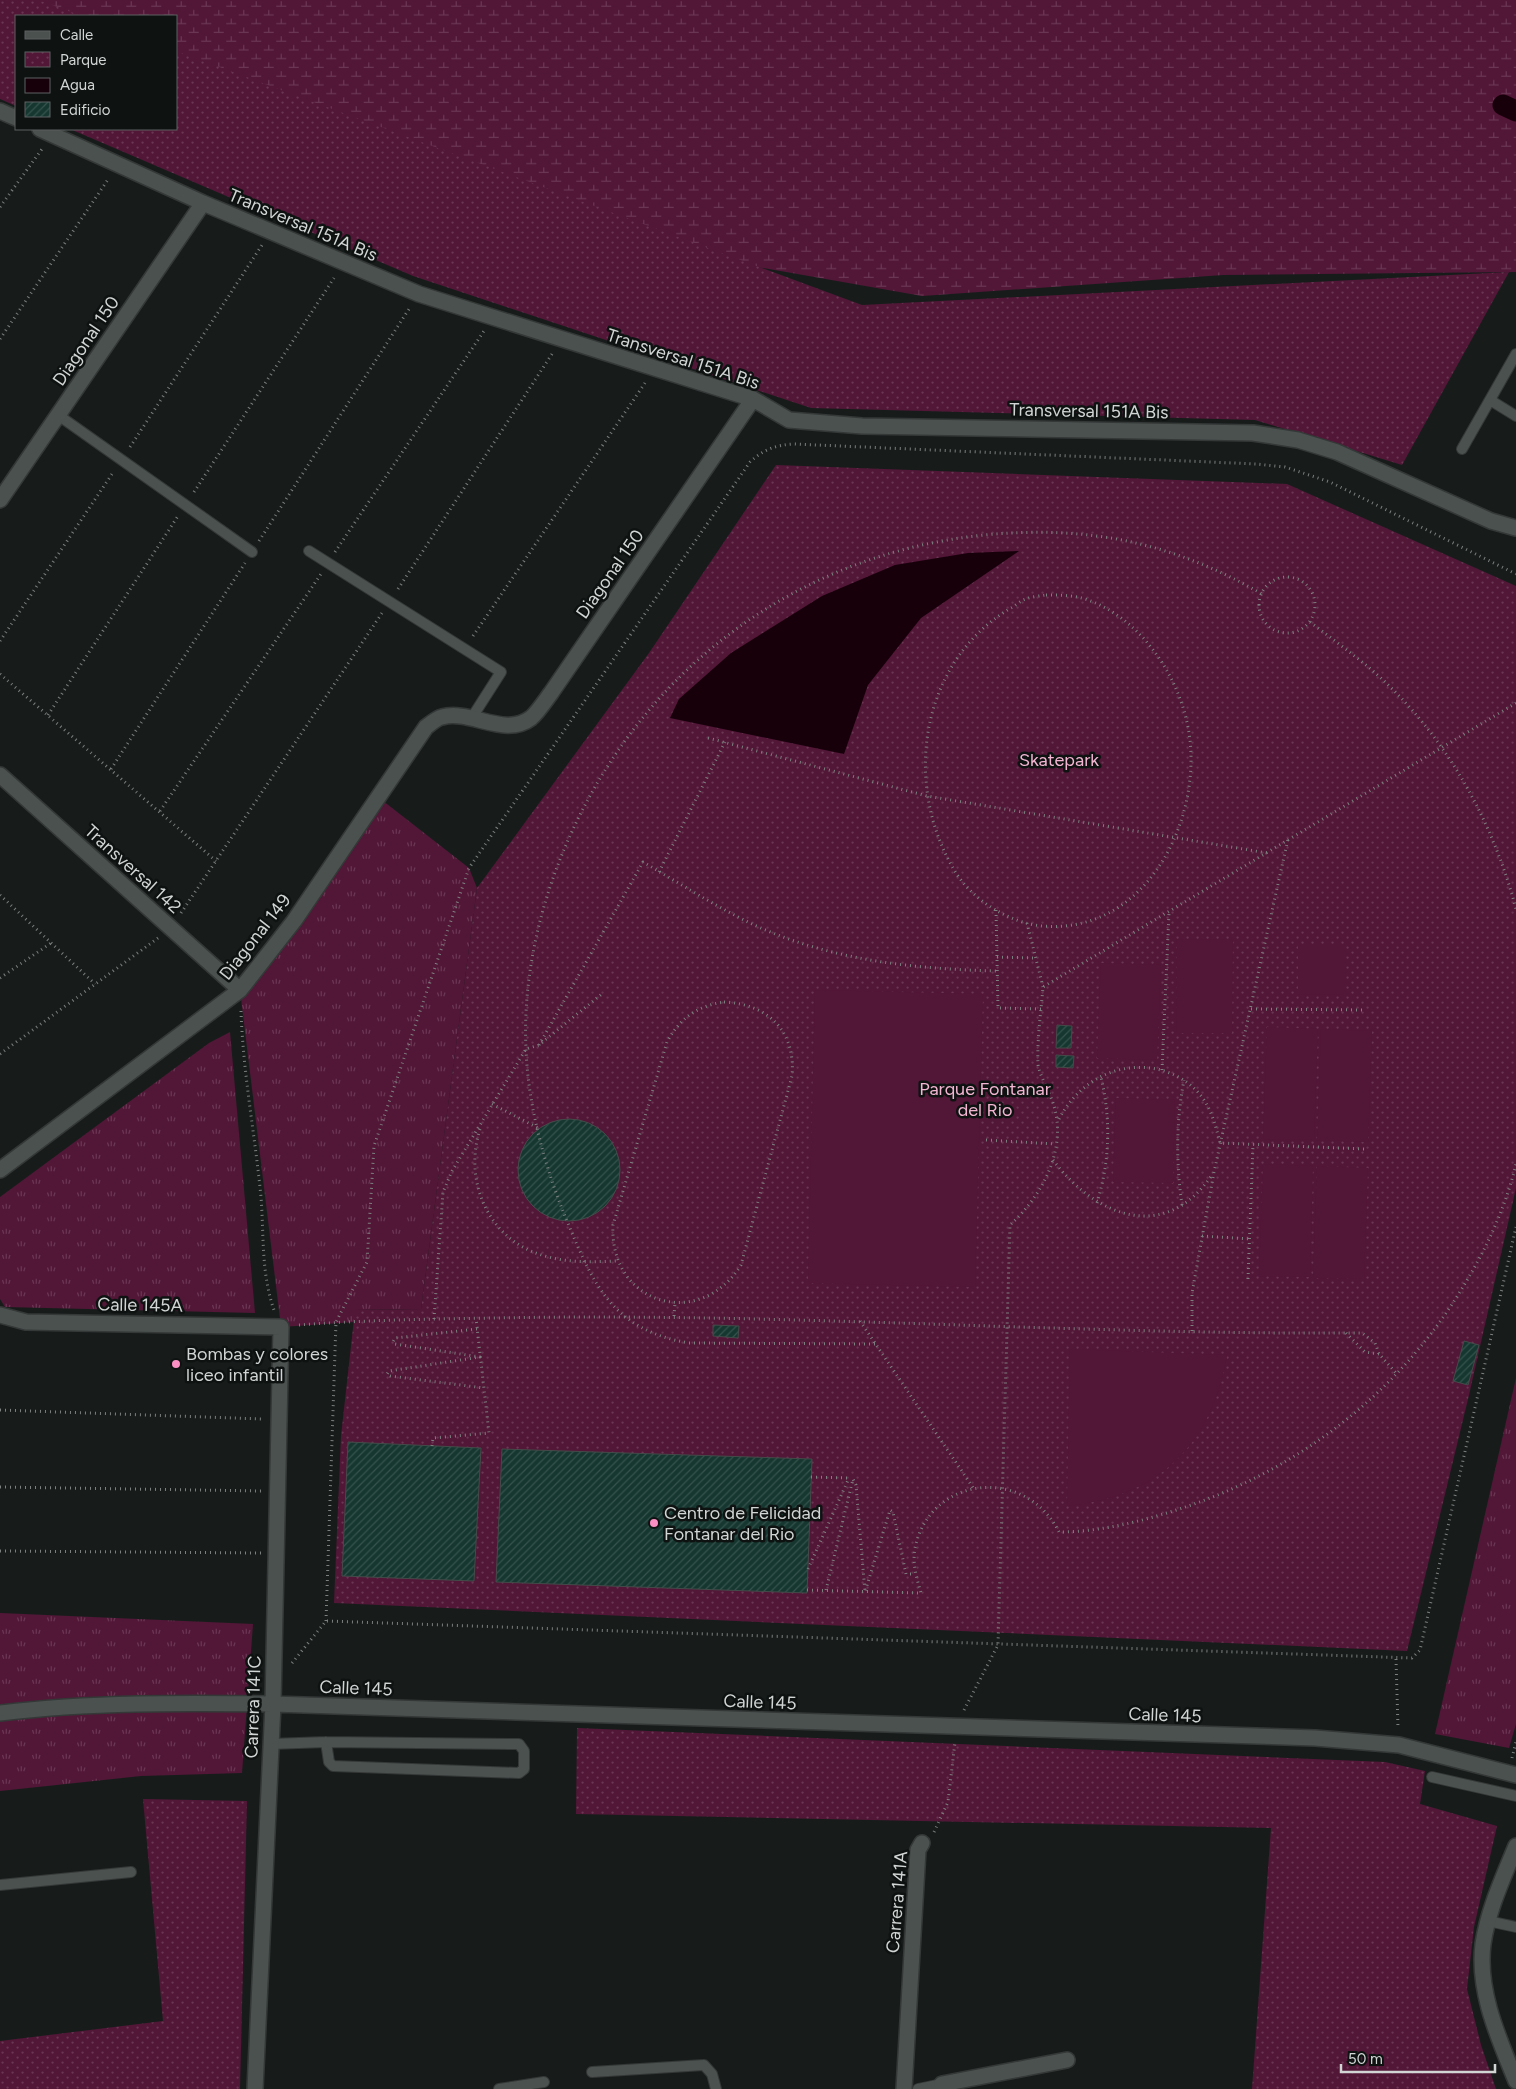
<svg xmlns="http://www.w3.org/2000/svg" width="1516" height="2089" viewBox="0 0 1516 2089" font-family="Figtree,sans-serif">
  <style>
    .grass { fill: url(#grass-tufts) }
    .wetland { fill: url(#wetland-marsh) }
    .park { fill: url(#park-dots) }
    .pitch { fill: #521637 }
    .water { fill: #18000b }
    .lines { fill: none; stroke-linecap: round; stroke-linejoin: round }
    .canal { stroke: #18000b; stroke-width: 21 }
    .building { fill: url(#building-hatch); stroke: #444b49 }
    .lane-casing { stroke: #343837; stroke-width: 12 }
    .street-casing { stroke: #343837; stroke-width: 18 }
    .path { stroke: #7c807f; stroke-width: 3; stroke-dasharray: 1 4; stroke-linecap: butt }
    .lane { stroke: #4a514f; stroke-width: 10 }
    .street { stroke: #4a514f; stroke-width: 15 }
    .poi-dot { fill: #fb8fc4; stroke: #0e1312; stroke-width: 2 }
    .labels { text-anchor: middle; stroke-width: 5; stroke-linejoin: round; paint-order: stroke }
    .street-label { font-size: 18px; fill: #d1d5d4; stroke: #0e1312 }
    .park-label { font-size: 18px; fill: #f4b5d2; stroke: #0e1312 }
    .poi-label { font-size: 18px; fill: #d1d5d4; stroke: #0e1312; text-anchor: start }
  </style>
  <defs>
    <pattern id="grass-tufts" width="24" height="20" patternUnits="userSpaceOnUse" patternTransform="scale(1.25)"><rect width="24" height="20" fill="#521637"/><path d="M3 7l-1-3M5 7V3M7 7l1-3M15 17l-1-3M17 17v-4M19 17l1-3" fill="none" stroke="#6a3753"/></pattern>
    <pattern id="wetland-marsh" width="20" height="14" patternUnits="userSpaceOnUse" patternTransform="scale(1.25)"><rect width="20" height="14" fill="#521637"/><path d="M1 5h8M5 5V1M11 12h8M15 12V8" fill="none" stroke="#6a3753"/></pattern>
    <pattern id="park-dots" width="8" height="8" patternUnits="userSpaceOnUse" patternTransform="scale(1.25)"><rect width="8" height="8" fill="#521637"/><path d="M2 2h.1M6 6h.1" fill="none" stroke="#6a3753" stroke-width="1.8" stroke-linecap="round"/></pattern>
    <pattern id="building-hatch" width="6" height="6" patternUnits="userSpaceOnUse" patternTransform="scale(1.25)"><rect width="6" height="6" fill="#153730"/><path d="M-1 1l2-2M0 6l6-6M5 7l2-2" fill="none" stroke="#36534d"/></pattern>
  </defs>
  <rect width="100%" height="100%" fill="#171c1b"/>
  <path class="grass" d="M378,797L469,868L477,888L421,1309L355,1310V1322L281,1327L240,990Z
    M230,1032L255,1313L5,1307L0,1299V1197L209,1043Z
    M1516,1378V1724L1509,1748L1435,1734Z
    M0,1613L253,1624L242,1773L141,1776L0,1791Z"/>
  <path class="wetland" d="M15,0H1516V272L1223,275L922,296L695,256L176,65V16H55Z"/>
  <path class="park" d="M0,0H38L82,16H16V106L0,99Z
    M176,51L862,305L1509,272L1402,465L1255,420L811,408L413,276L70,129H176Z
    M776,465L1287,484L1516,586V1188L1469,1395L1407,1651L334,1603L341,1436L355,1310L421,1309L477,888L649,653Z
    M577,1728L1385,1762L1425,1771L1420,1804L1497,1826L1474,1927L1467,1989L1481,2045L1496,2089H1252L1271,1828L576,1814Z
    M143,1799L247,1801L240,2089H0V2041L163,2021Z"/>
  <path class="pitch" d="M1177,939L1233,940L1232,1033H1176Z
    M1298,944H1344V994L1298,995Z
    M1101,963L1161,965L1157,1060L1097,1058Z
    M815,990L983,994L975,1287L808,1283Z
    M1267,1027L1318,1029L1314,1140L1263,1139Z
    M1321,1029L1372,1031L1368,1142L1317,1140Z
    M1116,1098L1175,1100L1173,1183L1113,1182Z
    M1263,1164L1313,1166L1310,1277L1259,1276Z
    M1317,1166L1368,1168L1364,1279L1313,1278Z
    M1070,1349L1227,1355C1212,1445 1158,1497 1067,1506Z"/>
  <path class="water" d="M1019,551L921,618L868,685L844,754L670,718L679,699L731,653L822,596L895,565L968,553Z"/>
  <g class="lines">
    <path class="canal" d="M1503,105L1516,111"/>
  </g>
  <path class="building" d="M1057,1025L1072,1026L1071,1048H1056Z
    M1056,1055L1074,1056L1073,1068L1056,1067Z
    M518 1170a51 51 0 1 1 102 0a51 51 0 1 1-102 0Z
    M713,1325L739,1326L738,1338L713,1336Z
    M1464,1341L1479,1345L1468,1385L1453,1381Z
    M348,1442L481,1448L474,1581L342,1576Z
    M502,1449L812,1459L807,1593L496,1582Z"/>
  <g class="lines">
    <g class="lane-casing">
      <path id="lane" d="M1490,400L1516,416
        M58,415L252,552
        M1462,449L1516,354
        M309,551L501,672L471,719
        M271,1744L326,1742L519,1744L524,1751V1769L519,1773L333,1766L329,1762L326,1742
        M1432,1777L1516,1796
        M0,1885L131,1872
        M1488,1921L1516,1927
        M592,2072L704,2065L712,2074L716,2089
        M499,2089L544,2082
        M918,2089L942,2084"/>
    </g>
    <g class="street-casing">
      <path id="street" d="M0,111L16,118
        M40,129L203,203L419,294L753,399L789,420L862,426L1253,433L1298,440L1337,452L1491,521L1516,528
        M0,500L203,203
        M0,775L240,990
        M0,1170L240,990L294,921L426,727C430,724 437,718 442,717C470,709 505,738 531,718C538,712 545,701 551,693L753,399
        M0,1315L26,1322L281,1327L273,1704L255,2089
        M0,1713C91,1702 182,1703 273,1704L1315,1738L1399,1745L1516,1775
        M1516,1846C1503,1878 1488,1910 1483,1944C1477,1991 1499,2039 1516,2081
        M942,2084L1067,2060
        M904,2089L918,1850L922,1843"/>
    </g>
    <path class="path" d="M0,207L42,149
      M0,339L109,178
      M130,447L262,245
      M194,492L334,278
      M259,541L409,309
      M335,552L484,331
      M1259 605a28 28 0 1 1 56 0a28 28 0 1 1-56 0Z
      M398,589L552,354
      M1046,595C1060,595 1074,595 1088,600C1149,622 1191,694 1191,757C1192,841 1136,934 1042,926C1010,923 974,901 956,873C902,786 919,662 1011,608C1015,606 1019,602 1023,600C1030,597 1039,596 1046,595Z
      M1310,622C1331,638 1353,654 1373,671C1444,733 1492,818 1516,909
      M473,636L645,383
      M0,641L114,471
      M0,674L216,861
      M48,715L178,516
      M708,738L927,796L1267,853
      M111,769L245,563
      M160,811L321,574
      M659,872L725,742
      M0,895L95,984
      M996,910L998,1008L1041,1009
      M181,913L382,613
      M1027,923L1043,987
      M997,957L1035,958
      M0,978L51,943
      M724,1002C768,1004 796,1031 792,1076L741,1265C700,1331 609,1305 613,1225L667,1042C680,1018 697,1006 724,1002Z
      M1251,1009L1366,1010
      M241,1011C243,1073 255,1135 261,1197C264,1235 261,1273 274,1310
      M539,1045L643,862C679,883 715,906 752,924C829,960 913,969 997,971
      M0,1054L158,938
      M1162,1070L1169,913
      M492,1104L538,1128
      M1059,1119C1066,1106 1074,1096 1085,1087C1120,1058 1174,1061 1202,1097C1212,1111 1216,1127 1220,1143L1365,1149
      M480,1129C463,1182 489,1241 545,1256C568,1263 593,1262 617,1261
      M986,1140L1055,1144
      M1053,1160C1096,1217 1165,1244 1212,1175
      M1097,1203C1110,1160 1111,1120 1101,1077
      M1182,1205C1176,1163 1176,1122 1184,1080
      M1202,1236L1250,1239
      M1248,1279L1253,1144
      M674,1316L675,1303
      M434,1319L443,1192L452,1171L526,1049L539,1045L603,993
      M860,1321L974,1489
      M299,1325C364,1320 430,1319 496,1318C785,1312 1073,1335 1362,1333L1375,1343L1379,1354L1397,1374
      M477,1329L395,1338L393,1342L395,1344L480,1357L389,1371L387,1374L390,1376L484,1388
      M1192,1331V1293L1214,1172L1288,839
      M1346,1333L1365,1352L1379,1354
      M875,1344L689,1343C613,1330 594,1286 567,1221C545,1168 528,1106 526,1049C523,987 536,921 559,862C630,680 788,555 984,535C1087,525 1172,542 1262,594
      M0,1410L263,1419
      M432,1446L433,1438L489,1433L476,1318
      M811,1477L850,1478
      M0,1487L262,1491
      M0,1551L261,1553
      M808,1569L849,1478
      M807,1590L921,1593C917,1579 912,1564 915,1548C930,1475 1026,1466 1059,1532C1096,1532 1135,1523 1170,1512C1297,1473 1404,1391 1470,1275C1490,1241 1507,1202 1516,1164
      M826,1590L853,1479L856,1485L865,1592L890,1510L893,1512L906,1574H915
      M326,1621L336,1322L367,1262L374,1146L469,868L750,462C764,449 776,445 794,444L1256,464L1285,467L1330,482L1516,574
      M1396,1659L1398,1728
      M292,1663L326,1621L1412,1658L1420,1650L1516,1227
      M964,1710L998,1645L1010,1225C1042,1196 1067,1150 1054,1106C1051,1095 1038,1072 1038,1064C1037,1039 1041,1012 1043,987L1516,703
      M1512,1758L1516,1742
      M934,1832L948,1802L955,1742"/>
    <use href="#lane" class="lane"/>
    <use href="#street" class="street"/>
  </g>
  <g class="poi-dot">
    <circle cx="176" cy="1364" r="5"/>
    <circle cx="654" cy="1523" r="5"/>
  </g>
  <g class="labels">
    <g class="street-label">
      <text transform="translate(303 225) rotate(23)" y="6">Transversal 151A Bis</text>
      <text transform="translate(86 341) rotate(-56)" y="6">Diagonal 150</text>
      <text transform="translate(683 359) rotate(18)" y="6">Transversal 151A Bis</text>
      <text transform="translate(1089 411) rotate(1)" y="6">Transversal 151A Bis</text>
      <text transform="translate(610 574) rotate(-55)" y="6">Diagonal 150</text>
      <text transform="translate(133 869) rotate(42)" y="6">Transversal 142</text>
      <text transform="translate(255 937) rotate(-52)" y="6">Diagonal 149</text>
      <text transform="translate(140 1305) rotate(1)" y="6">Calle 145A</text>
      <text transform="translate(356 1688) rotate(2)" y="6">Calle 145</text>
      <text transform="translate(760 1702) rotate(2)" y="6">Calle 145</text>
      <text transform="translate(253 1707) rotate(-88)" y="6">Carrera 141C</text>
      <text transform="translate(1165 1715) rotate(2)" y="6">Calle 145</text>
      <text transform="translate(897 1902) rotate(-85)" y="6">Carrera 141A</text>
    </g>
    <g class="park-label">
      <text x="1059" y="766">Skatepark</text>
      <text x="985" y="1095">Parque Fontanar<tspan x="985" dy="21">del Rio</tspan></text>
    </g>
    <g class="poi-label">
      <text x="186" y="1360">Bombas y colores<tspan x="186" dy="21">liceo infantil</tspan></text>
      <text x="664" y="1519">Centro de Felicidad<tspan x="664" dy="21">Fontanar del Rio</tspan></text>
    </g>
  </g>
  <rect x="15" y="15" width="162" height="115" fill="#0e1312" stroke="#5c6160"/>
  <rect x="25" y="31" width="25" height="8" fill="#4a514f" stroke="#5c6160"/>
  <text x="60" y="40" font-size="15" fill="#d1d5d4">Calle</text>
  <rect x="25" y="52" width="25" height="15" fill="url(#park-dots)" stroke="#5c6160"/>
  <text x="60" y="65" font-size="15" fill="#d1d5d4">Parque</text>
  <rect x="25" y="78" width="25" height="15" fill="#18000b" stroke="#5c6160"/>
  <text x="60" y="90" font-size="15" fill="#d1d5d4">Agua</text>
  <rect x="25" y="102" width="25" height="15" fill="url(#building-hatch)" stroke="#5c6160"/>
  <text x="60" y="115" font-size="15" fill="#d1d5d4">Edificio</text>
  <path d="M1341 2064v8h154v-8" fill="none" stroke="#d1d5d4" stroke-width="2.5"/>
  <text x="1348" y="2064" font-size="15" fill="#d1d5d4" stroke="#0e1312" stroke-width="4" paint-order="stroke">50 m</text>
</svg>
